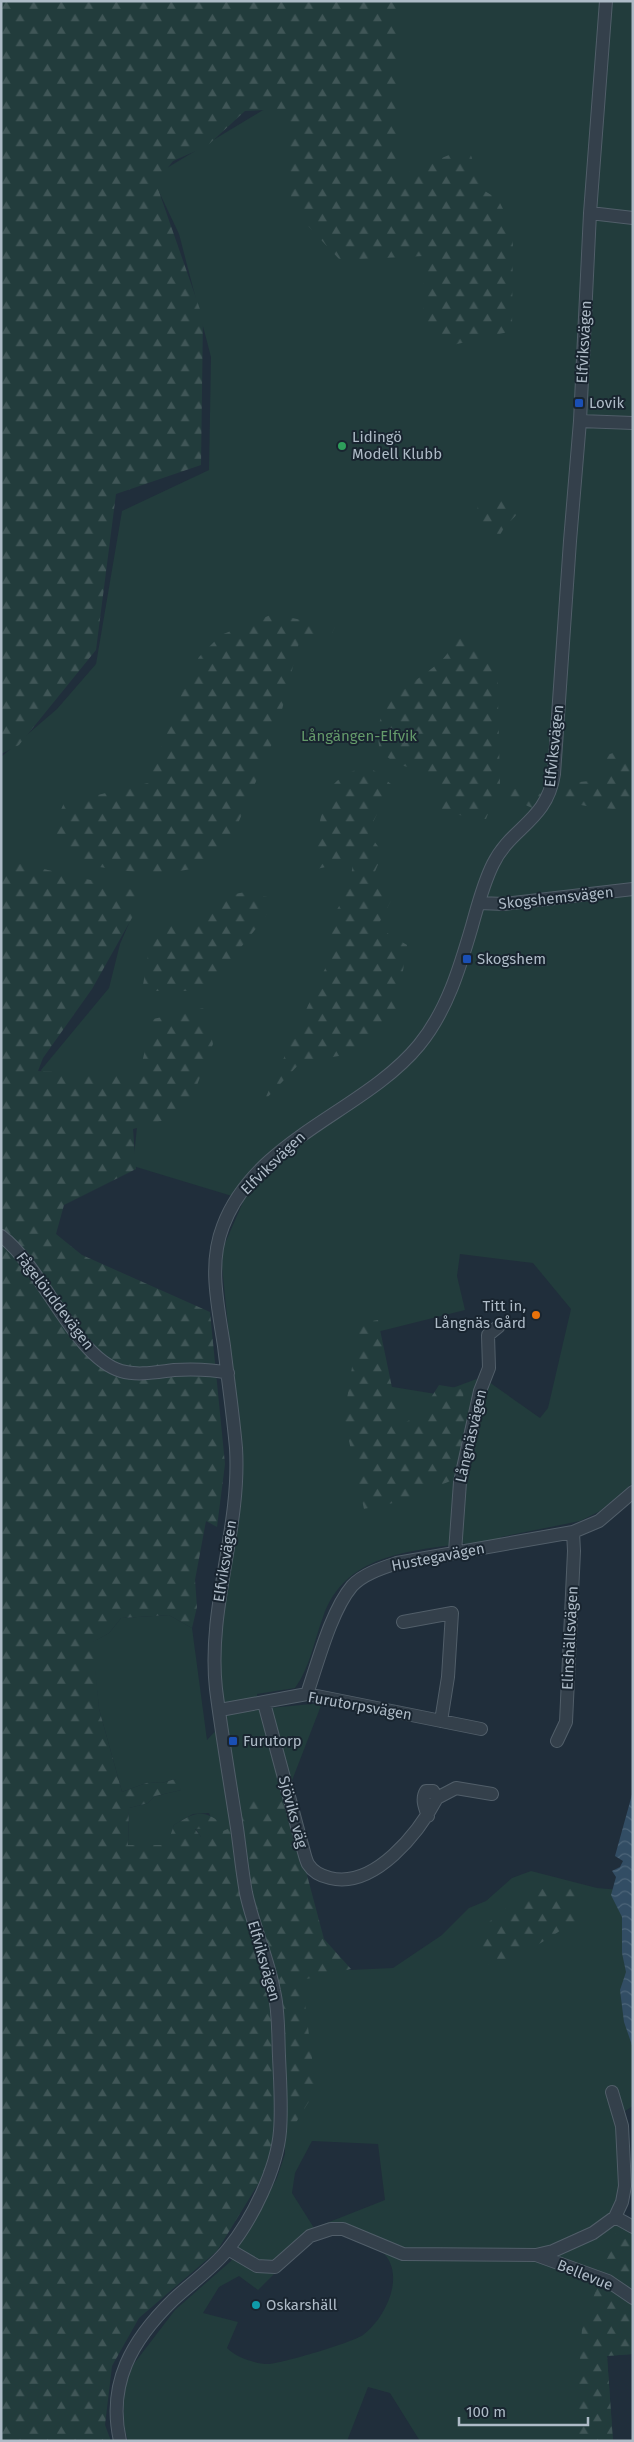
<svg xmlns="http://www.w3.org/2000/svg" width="634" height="2442" viewBox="0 0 634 2442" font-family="'Fira Sans',sans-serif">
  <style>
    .green { fill: #223c3c; fill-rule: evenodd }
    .forest { fill: url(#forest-firs) }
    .water { fill: url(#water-waves) }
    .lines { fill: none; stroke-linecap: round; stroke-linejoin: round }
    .minor-casing { stroke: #515e69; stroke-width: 14 }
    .minor { stroke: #34404b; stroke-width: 12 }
    .transit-dot { fill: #1a4fb4; stroke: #192530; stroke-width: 2 }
    .leisure-dot { fill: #2e9e5b; stroke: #192530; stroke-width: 2 }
    .food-dot { fill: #e8710a; stroke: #192530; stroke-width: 2 }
    .culture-dot { fill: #0f9aa8; stroke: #192530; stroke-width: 2 }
    .labels { text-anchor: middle; stroke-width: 4; stroke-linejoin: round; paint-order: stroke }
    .street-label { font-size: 15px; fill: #aebbc7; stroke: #192530 }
    .poi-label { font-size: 15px; fill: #aebbc7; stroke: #192530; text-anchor: start }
    .park-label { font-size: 15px; fill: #649a6a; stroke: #192530 }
  </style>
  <defs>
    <pattern id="forest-firs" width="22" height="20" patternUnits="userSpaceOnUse" patternTransform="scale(1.25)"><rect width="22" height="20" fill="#223c3c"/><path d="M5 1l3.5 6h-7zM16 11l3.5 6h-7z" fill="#405657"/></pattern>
    <pattern id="water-waves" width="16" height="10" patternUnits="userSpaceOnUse" patternTransform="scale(1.25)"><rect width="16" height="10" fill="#324d64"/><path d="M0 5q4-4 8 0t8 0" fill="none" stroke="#4d6579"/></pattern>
  </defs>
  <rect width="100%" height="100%" fill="#202e3b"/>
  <path class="green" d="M320,1H633V1483L600,1511L580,1521L501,1537L502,1541L465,1547L464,1543C408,1552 345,1554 323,1617C314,1641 310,1667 295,1688L257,1694L259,1709L322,1703L286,1796L322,1939L349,1970L393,1968L442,1935L469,1908L486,1901L512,1878L531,1871L597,1888L633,1891V2106L620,2114L628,2181L623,2219L633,2223V2354L607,2356L613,2441H420L390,2393L368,2387L347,2441H128L124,2426L123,2392L133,2365L175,2310L231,2261L277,2178L285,2154L284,2032L237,1806L230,1828L221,1840L201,1837L195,1828H215L209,1813L193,1814L174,1825L168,1845L128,1846L129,1808L148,1803L155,1796L181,1790L175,1779L162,1783L149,1782L122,1792L99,1709L92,1642L109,1633L121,1618L169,1615L192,1628L207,1740L225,1721L218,1675L219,1640L241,1456L222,1266L223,1248L243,1202L232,1196L133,1166L142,1077L42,1074L41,1070L109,988L120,944L139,900L1,863V757L57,709L96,664L122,511L209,470L211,357L179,234L152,177L308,83ZM460,1254L533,1263L571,1309L548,1408L540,1418L482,1377L436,1394L387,1386L377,1332L465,1310L457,1276ZM312,2141L378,2144L385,2200L314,2228L292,2193L295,2173ZM326,2233C337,2233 371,2243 380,2250C408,2272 386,2318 363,2335C354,2342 280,2364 268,2364C256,2364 235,2357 227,2348L238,2322L203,2313L219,2287L239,2276L258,2290L296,2252Z"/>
  <path class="forest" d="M1,1H396L399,176L468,147L483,190L498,199L513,229L512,331L453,345L423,322L424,256L340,260L291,208L289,109L245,111L207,146L173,161L156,183L203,318L201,465L116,494L96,650L19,745L1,754Z
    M479,498L511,502L524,507L504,528L491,550L498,523L475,525Z
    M273,614L335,627L331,635L300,639L275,737L236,828L197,868L156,875L71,863L67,847L52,830L64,803L148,783L189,674L199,657L221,635Z
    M460,636L497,658L500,786L542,794L535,809L496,793L486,819L439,812L436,774L396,764L380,751C369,700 409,689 441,661C448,654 454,644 460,636Z
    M633,746V811L592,807L559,801L569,783L600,780L607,755Z
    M367,765L391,784L368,833L383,853L370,883L393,897L377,927L407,945L396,1016L361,1053L302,1061L264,1101L330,958L327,927L350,887L353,861L312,870C317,847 319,802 334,784C342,775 356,770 367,765Z
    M1,859L146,893L92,989L43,1058L38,1071L139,1074L153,1019L204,1008L213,1044L197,1085L182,1115L133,1129L136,1169L64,1205L56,1234L82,1255L210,1312L225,1464L217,1527L206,1521L195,1580L197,1607L192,1628L169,1615L121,1618L109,1633L93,1642L99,1709L122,1792L149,1782L162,1783L175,1779L179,1782L181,1790L155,1796L148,1803L129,1808L128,1845H167L174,1825C194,1813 202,1808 221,1823L215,1828L195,1829L201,1837L211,1833L221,1840L223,1831L230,1828L239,1799L286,1796L324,1939L351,1969L302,1980L316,2090L217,2251L139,2318L112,2366L105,2425L111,2441H1Z
    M245,892L277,899C255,933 229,962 201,991H142L150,943L169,920L199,926L230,895Z
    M378,1320L400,1426L422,1412L439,1385L463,1389L465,1429L458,1478L398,1502L364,1509L344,1418L359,1323Z
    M578,1887V1925L563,1929L520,1956L489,1965L480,1949L484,1926L518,1899L541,1889Z
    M616,2233L633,2241V2354L607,2356L613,2441H579L578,2384L582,2329Z"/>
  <path class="water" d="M633,1791V2048L624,2022L620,1990L626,1972L622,1953V1917L611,1895L616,1877L612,1871L620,1867L623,1861L615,1856Z"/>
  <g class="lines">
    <g class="minor-casing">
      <path id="minor" d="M590,213L633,218
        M580,421L633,423
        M479,903L504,904L633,889
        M1,1236C43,1267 74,1357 121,1371C138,1376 157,1372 174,1370C193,1369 210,1369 228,1373
        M455,1552L460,1482L480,1391L489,1368L488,1335L499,1326
        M403,1622L452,1613L448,1677L441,1721
        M307,1694C318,1662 331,1611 352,1586C363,1574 382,1568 397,1563L573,1532L599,1521L633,1492
        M264,1703L302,1845C304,1851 305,1858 308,1864C313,1872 321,1876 330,1878C375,1889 419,1832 437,1798L433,1791H426C421,1799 425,1808 428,1816
        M220,1710L307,1694L481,1729
        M557,1741L566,1722L574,1551L573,1532
        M437,1798L456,1788L492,1794
        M615,2217L633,2227
        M228,2249L257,2266L275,2267L310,2236L331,2229H343L403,2254L536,2255L553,2251L593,2233L615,2217L622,2202L625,2186L622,2126L612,2092
        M536,2255L608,2281L633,2298
        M120,2441C107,2383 132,2340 173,2300C191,2283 212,2269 228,2249C252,2220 277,2169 280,2131C282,2106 280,2081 279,2056C278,2035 279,2012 274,1991C268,1958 253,1926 246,1893C242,1871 240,1849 237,1828C230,1782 222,1736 216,1689C207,1608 241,1529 236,1448C233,1414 228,1380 224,1346C218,1306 208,1264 223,1226C256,1138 364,1112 419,1045C447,1011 460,967 472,926C478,905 483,884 493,864C511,827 547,821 554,774L570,541L580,421L590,213L606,1"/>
    </g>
    <use href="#minor" class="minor"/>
  </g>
  <g class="transit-dot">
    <rect x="574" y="398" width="10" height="10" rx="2.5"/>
    <rect x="462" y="954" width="10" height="10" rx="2.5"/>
    <rect x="228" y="1736" width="10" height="10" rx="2.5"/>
  </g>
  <circle class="leisure-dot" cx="342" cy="446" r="5"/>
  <circle class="food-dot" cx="536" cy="1315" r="5"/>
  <circle class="culture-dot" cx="256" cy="2305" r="5"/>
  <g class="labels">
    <g class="street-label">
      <text transform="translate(584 342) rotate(-87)" y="5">Elfviksvägen</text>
      <text transform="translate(554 746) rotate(-84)" y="5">Elfviksvägen</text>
      <text transform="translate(556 898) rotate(-6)" y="5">Skogshemsvägen</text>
      <text transform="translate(273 1163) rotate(-44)" y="5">Elfviksvägen</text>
      <text transform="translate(55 1301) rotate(53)" y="5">Fågelöuddevägen</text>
      <text transform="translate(471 1436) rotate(-77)" y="5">Långnäsvägen</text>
      <text transform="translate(438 1557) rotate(-11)" y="5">Hustegavägen</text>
      <text transform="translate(225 1561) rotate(-81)" y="5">Elfviksvägen</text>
      <text transform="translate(570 1638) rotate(-87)" y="5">Elinshällsvägen</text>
      <text transform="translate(360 1706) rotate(10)" y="5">Furutorpsvägen</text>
      <text transform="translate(293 1812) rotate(75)" y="5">Sjöviks väg</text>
      <text transform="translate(264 1961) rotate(74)" y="5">Elfviksvägen</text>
      <text transform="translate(585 2275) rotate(22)" y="5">Bellevue</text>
    </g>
    <g class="poi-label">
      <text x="589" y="408">Lovik</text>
      <text x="352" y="442">Lidingö<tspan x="352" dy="17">Modell Klubb</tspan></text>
      <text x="477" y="964">Skogshem</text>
      <text x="526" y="1311" text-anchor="end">Titt in,<tspan x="526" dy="17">Långnäs Gård</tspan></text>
      <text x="243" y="1746">Furutorp</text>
      <text x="266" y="2310">Oskarshäll</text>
    </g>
    <g class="park-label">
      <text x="359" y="741">Långängen-Elfvik</text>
    </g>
  </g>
  <rect width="634" height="2442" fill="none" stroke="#aebbc7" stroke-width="5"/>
  <path d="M459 2417v8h129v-8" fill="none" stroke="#aebbc7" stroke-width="2.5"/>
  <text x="466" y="2417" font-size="15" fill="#aebbc7" stroke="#192530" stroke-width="4" paint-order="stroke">100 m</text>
</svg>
